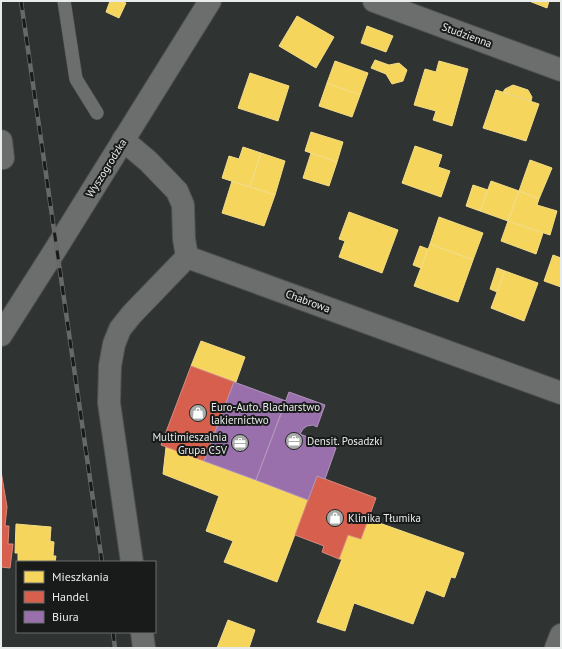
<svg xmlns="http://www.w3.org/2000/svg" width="562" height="649" viewBox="0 0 562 649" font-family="'PT Sans',sans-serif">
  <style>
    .homes { fill: #f6d55c; stroke: #f2dc87 }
    .shops { fill: #d6604d; stroke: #db8a7c }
    .offices { fill: #9970ab; stroke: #b195be }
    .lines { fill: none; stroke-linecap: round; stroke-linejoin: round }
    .lane-casing { stroke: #4e5150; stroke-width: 14 }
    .street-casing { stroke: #4e5150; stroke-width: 24 }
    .secondary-casing { stroke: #4e5150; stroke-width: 24 }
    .lane { stroke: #6b6e6d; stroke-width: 13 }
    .street { stroke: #6b6e6d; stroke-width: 22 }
    .secondary { stroke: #6b6e6d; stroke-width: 22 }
    .rail-casing { stroke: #666967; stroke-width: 4.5 }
    .rail { stroke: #181b1a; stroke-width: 3; stroke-dasharray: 9; stroke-linecap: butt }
    .labels { text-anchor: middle; stroke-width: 4; stroke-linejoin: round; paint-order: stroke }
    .street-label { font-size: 11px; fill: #e8ecea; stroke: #181b1a }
    .poi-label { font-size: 11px; fill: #e8ecea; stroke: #181b1a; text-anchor: start }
  </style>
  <rect width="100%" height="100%" fill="#2f3331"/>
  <path class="homes" d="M110,1H121L126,3L119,18L106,12Z
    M529,1H549L547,8Z
    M297,16L334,37L316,68L279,46Z
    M367,26L393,36L386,52L361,43Z
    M375,60L389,65L399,63L407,70L403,81L392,84L386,74L371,68Z
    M335,61L368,73L360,95L327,83Z
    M439,61L468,69L452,126L433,120L436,111L414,105L425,69L436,72Z
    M250,73L289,86L278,121L238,108Z
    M327,83L360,95L352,117L319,106Z
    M513,85L528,90L532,97L531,101L503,92L505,89Z
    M496,90L539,104L526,141L483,128Z
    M311,132L343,142L337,162L305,151Z
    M415,146L442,155L438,167L450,171L441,197L402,183Z
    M243,147L261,153L250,187L222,178L229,156L239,159Z
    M261,153L285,161L275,195L250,187Z
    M311,153L337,162L329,186L303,178Z
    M530,160L552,168L539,199L519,191Z
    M232,181L275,195L264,226L222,213Z
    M491,181L519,191L508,221L480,211Z
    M473,185L488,190L480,211L466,206Z
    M519,191L539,199L537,205L557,211L550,235L508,221Z
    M349,212L398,230L382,273L339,257L345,241L339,239Z
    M439,217L483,233L473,260L430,244Z
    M508,221L543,233L536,254L501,241Z
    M430,244L473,260L458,302L414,286Z
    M420,246L428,249L421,268L413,265Z
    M553,255L561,258V287L544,281Z
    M497,268L505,271L497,292L490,289Z
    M505,271L538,283L524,321L491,308Z
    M201,341L245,357L236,382L191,366Z
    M166,447L308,500L277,582L224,562L233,541L206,531L219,496L163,474Z
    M368,519L464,553L455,578L451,577L444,597L426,590L413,624L354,603L345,631L317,622L342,559H339L348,535L361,539Z
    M16,524L51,527L50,541L54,542L53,556H56L55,562H18V553H15Z
    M228,620L255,630L249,648H217Z"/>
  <path class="shops" d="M191,366L234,382L204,461L161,445Z
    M1,471L7,507L5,526H9L8,544H13L10,568L1,567Z
    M317,476L376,498L361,539L348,535L339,559L322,552L324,546L295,535Z"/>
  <path class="offices" d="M234,382L286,401L256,480L204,461Z
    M289,392L325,405L317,427L313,425L307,426L303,429L300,434L336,448L325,479L317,476L308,500L256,480Z"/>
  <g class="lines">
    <g class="lane-casing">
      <path id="lane" d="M64,1L76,79L97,113"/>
    </g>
    <g class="street-casing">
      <path id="street" d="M374,1L561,70
        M123,140L148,161L177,191L183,205L184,239L187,257L561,393
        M1,141L3,158
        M132,562L109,403L110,366L114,344L120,329L132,314L187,257
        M142,632L144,648
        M556,648L561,635"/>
    </g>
    <g class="secondary-casing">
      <path id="secondary" d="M1,335L57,247L210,1"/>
    </g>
    <use href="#lane" class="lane"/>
    <use href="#street" class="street"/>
    <use href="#secondary" class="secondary"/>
    <g class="rail-casing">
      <path id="rail" d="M21,1L102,562
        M113,632L115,648"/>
    </g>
    <use href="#rail" class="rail"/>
  </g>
  <defs>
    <g id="shop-disc" transform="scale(0.9)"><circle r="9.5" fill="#a7aba9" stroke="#181b1a"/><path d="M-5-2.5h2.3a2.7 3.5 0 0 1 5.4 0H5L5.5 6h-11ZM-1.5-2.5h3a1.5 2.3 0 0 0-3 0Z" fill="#fff"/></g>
    <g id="office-disc" transform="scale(0.9)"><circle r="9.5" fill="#a7aba9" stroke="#181b1a"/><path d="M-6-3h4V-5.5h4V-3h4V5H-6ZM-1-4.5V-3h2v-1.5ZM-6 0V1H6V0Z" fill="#fff"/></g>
  </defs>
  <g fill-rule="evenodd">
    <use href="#shop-disc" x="198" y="413"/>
    <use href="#office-disc" x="294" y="441"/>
    <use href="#office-disc" x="240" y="443"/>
    <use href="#shop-disc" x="335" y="518"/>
  </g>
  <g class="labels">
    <g class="street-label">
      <text transform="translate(467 35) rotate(20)" y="4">Studzienna</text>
      <text transform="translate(106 168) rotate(-58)" y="4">Wyszogrodzka</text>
      <text transform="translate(308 301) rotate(20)" y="4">Chabrowa</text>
    </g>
    <g class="poi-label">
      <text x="211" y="411">Euro-Auto. Blacharstwo<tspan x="211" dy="13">lakiernictwo</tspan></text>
      <text x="227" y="441" text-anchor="end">Multimieszalnia<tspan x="227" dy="13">Grupa CSV</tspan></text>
      <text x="307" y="445">Densit. Posadzki</text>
      <text x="348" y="522">Klinika Tłumika</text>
    </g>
  </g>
  <rect width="562" height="649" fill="none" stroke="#e8ecea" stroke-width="4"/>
  <rect x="16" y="561" width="140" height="72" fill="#181b1a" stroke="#6b6f6d"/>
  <rect x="24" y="571" width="20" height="12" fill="#f6d55c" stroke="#6b6f6d"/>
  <text x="52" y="581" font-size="12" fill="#e8ecea">Mieszkania</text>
  <rect x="24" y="591" width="20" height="12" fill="#d6604d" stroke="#6b6f6d"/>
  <text x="52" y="601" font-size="12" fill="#e8ecea">Handel</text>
  <rect x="24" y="611" width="20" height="12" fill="#9970ab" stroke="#6b6f6d"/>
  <text x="52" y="621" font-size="12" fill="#e8ecea">Biura</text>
</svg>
